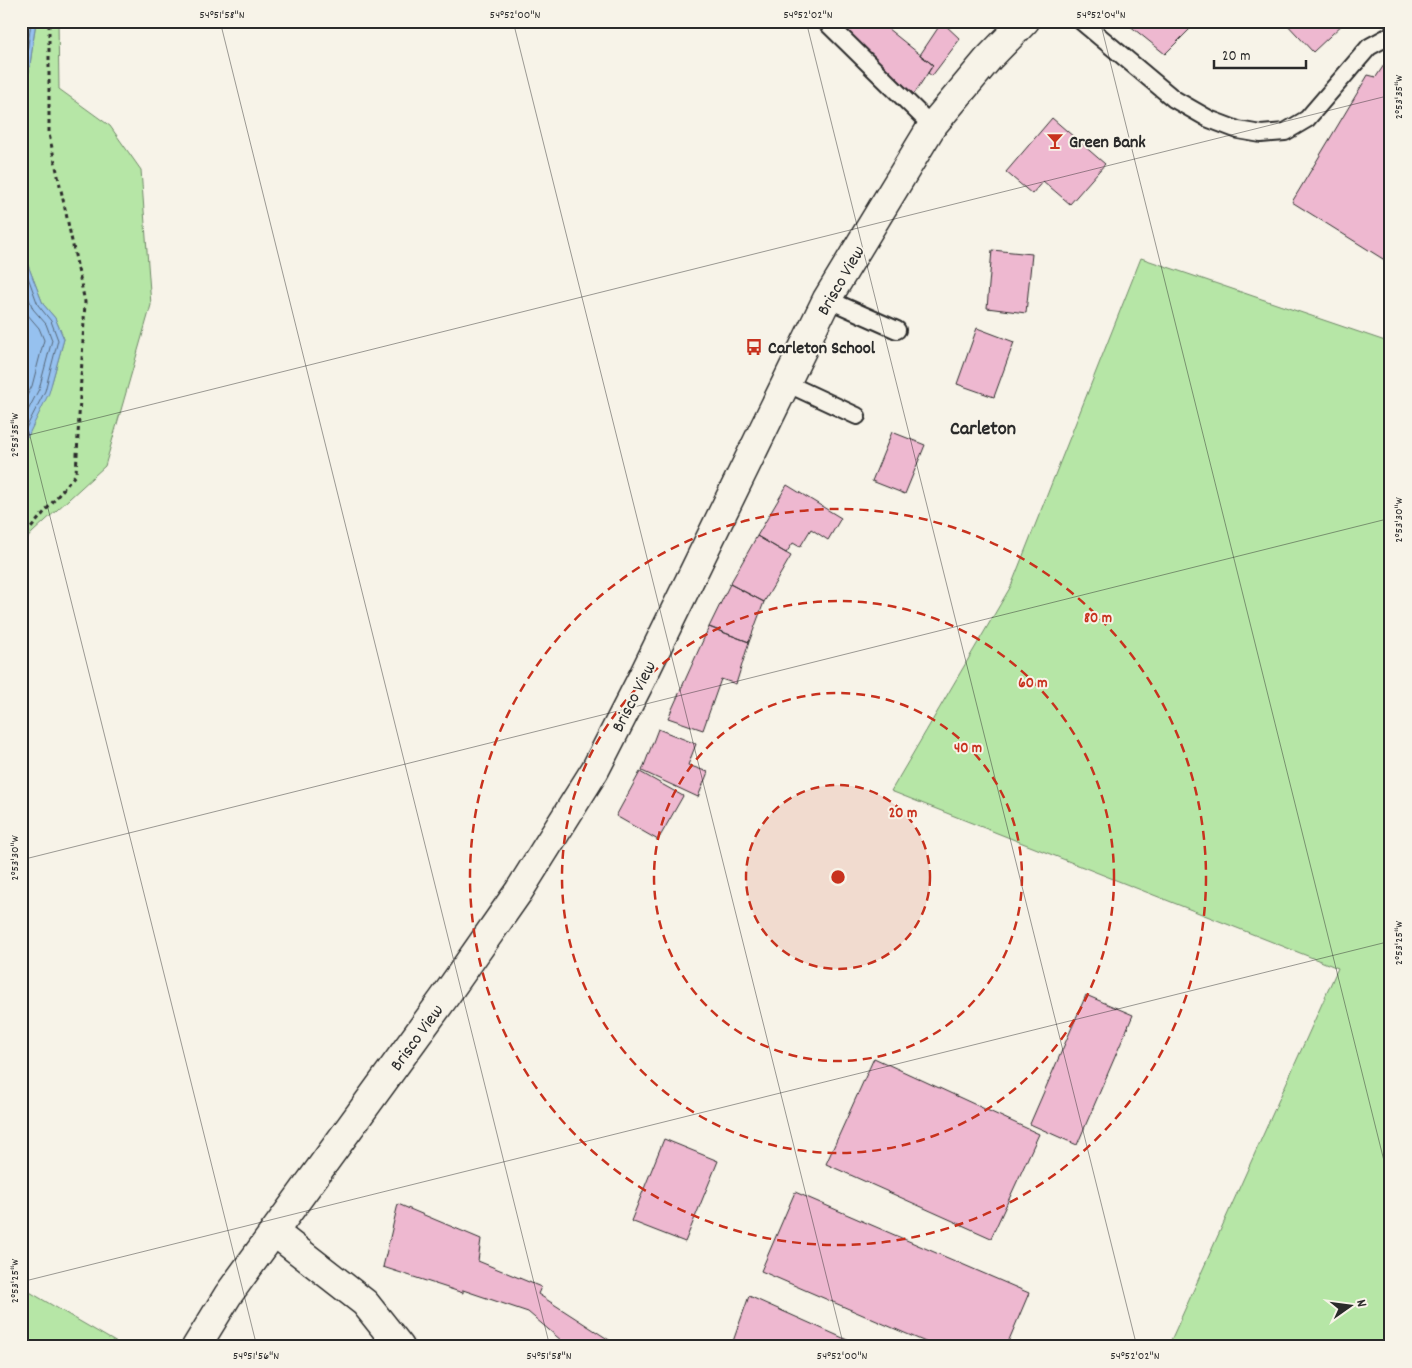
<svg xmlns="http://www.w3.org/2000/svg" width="1412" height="1368" viewBox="0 0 1412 1368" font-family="Dekko,sans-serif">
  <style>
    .green { fill: #b6e6a6; stroke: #708868 }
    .water { fill: #96c1ef; stroke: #6b85a1 }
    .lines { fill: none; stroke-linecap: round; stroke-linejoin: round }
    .shore { stroke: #566779; stroke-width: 1 }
    .building { fill: #eeb8d0; stroke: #2b2b2b }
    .service-casing { stroke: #2b2b2b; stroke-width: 20 }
    .minor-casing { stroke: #2b2b2b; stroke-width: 31 }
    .primary-casing { stroke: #2b2b2b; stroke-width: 31 }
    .path { stroke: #2b2b2b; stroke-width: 3; stroke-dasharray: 4 4; stroke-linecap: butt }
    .service { stroke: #f7f3e8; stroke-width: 16 }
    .minor { stroke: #f7f3e8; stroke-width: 28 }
    .primary { stroke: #f7f3e8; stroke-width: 28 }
    .ticks { fill: none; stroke: #2b2b2b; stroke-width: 1; stroke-opacity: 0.45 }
    .ring { fill: none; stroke: #c8321e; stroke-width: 2.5; stroke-dasharray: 9 6 }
    .labels { text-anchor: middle; stroke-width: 4; stroke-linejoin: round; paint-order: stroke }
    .poi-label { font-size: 18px; font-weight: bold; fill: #2b2b2b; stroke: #f7f3e8; text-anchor: start }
    .street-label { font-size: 18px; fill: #2b2b2b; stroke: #f7f3e8 }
    .quarter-label { font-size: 20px; font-weight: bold; fill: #2b2b2b; stroke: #f7f3e8 }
    .centre { fill: #c8321e; stroke: #f7f3e8; stroke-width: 2.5 }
    .ring-label { font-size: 15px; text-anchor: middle; font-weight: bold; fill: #c8321e; stroke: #f7f3e8; stroke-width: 4; stroke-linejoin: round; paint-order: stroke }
    .neatline { fill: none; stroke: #2b2b2b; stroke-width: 2 }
    .ticks-label { font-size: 12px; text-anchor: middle; fill: #2b2b2b }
  </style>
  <rect width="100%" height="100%" fill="#f7f3e8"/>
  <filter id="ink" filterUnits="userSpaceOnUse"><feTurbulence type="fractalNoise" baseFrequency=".02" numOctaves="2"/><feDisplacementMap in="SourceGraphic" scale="10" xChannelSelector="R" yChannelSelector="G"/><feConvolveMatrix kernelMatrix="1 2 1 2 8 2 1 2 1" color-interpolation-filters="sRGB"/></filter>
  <g filter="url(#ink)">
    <path class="green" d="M36,21H58L59,89L110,126L141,170L151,305L105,466L33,532L21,545V440L28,436L52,382L64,339L55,318L43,304L27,263L21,234V84L29,72Z
      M1141,258L1391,343V1347H1168L1338,968L891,791L1011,586Z
      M21,1287L124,1347H21Z"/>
    <path class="water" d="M21,21H36L29,72L21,84Z
      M21,234L27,263L43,304L55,318L64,339L49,393L28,436L21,440V378L24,372L21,354Z"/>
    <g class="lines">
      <path class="shore" d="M21,75L25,70L31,21
        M21,258L38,305L51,321L58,340L45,391L24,432L21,434
        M21,279L33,309L46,324L52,340L39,389L21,424
        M21,300L27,314L39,328L44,340L32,386L21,407"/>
    </g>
    <path class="building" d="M837,21H884L882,24L933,65L914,94L835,24Z
      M1124,21H1198L1165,54Z
      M1284,21H1346L1313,52Z
      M942,22L960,39L932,76L928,73L933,65L920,55Z
      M1390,56H1391V264L1292,202L1368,75L1376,77Z
      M1052,118L1105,164L1070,204L1043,181L1032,194L1006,172Z
      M992,250L1032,254L1026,313L987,308Z
      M977,328L1014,342L994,397L957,384Z
      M892,432L925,445L905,494L872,481Z
      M787,485L841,518L828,540L811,529L800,547L793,543L786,553L757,536Z
      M757,536L791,556L764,602L730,584Z
      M730,584L764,602L749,642L709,627Z
      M709,627L749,642L736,684L721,679L703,730L668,718Z
      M658,729L696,744L688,765L708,772L698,797L642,771Z
      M640,772L683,796L658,840L616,816Z
      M1086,995L1133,1015L1077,1145L1030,1124Z
      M874,1058L1039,1134L991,1238L826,1164Z
      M664,1139L718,1161L685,1242L631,1221Z
      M795,1192L1029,1293L1006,1347H937L761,1271Z
      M398,1204L481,1239L478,1261L541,1287L538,1294L620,1347H569L528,1312L463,1290V1293L383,1267Z
      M749,1296L863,1347H731Z"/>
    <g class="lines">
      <g class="service-casing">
        <path id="service" d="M825,21L932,126
          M1081,21L1174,99L1209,119L1238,130L1261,134L1285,132L1307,119L1369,47L1391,35
          M827,299L897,330
          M786,383L857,416"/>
      </g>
      <g class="minor-casing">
        <path id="minor" d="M274,1232L365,1303L400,1347"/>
      </g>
      <g class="primary-casing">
        <path id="primary" d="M196,1347L228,1295L444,998L519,891L595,770L641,680L827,299L932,126L988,59L1025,21"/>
      </g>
      <path class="path" d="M21,540L76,474L85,302L49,134V21"/>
      <use href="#service" class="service"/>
      <use href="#minor" class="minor"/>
      <use href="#primary" class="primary"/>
    </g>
  </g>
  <path class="ticks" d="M220,21L550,1347M513,21L844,1347M806,21L1137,1347M1100,21L1391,1189M21,400L257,1347M21,437L1391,95M21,860L1391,518M21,1282L1391,941"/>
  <circle cx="838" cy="877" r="92" fill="#c8321e" fill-opacity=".12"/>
  <g class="ring">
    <circle cx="838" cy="877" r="92"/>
    <circle cx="838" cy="877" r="184"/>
    <circle cx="838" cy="877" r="276"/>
    <circle cx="838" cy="877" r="368"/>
  </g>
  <defs>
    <g id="bar-bare" transform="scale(1.35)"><path d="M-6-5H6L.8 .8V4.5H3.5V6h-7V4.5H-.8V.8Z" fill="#c8321e" stroke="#f7f3e8" stroke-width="2.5" paint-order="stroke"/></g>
    <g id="bus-bare" transform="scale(1.35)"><path d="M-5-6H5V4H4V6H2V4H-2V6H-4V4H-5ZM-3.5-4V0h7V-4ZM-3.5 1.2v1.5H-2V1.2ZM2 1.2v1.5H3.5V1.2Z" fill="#c8321e" stroke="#f7f3e8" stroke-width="2.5" paint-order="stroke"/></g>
  </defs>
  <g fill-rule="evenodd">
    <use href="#bar-bare" x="1055" y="141"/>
    <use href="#bus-bare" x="754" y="347"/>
  </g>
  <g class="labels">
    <g class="poi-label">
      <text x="1069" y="147">Green Bank</text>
      <text x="768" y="353">Carleton School</text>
    </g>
    <g class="street-label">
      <text transform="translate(840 280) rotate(-60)" y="6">Brisco View</text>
      <text transform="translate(633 696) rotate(-63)" y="6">Brisco View</text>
      <text transform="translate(416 1037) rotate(-54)" y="6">Brisco View</text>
    </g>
    <g class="quarter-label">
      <text x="983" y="434">Carleton</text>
    </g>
  </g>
  <circle cx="838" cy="877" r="8" class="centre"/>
  <g class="ring-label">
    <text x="1098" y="622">80 m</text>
    <text x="1033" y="687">60 m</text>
    <text x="968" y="752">40 m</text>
    <text x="903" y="817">20 m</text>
  </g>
  <rect width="1412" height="1368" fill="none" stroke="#f7f3e8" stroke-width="55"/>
  <g transform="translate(1350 1306) rotate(76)" stroke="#f7f3e8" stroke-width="4" paint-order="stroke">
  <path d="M0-4L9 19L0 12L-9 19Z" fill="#2b2b2b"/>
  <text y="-8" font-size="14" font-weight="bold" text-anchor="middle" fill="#2b2b2b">N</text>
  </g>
  <path d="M1214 60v8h92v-8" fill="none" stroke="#2b2b2b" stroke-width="2.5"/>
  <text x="1222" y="60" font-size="15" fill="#2b2b2b" stroke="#f7f3e8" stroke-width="4" paint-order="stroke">20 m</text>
  <rect x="28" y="28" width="1356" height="1312" class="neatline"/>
  <g class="ticks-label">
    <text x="222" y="18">54°51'58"N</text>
    <text x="515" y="18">54°52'00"N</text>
    <text x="808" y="18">54°52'02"N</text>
    <text x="1101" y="18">54°52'04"N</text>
    <text transform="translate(1398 97) rotate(-90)" y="4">2°53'35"W</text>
    <text transform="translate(14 435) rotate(-90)" y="4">2°53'35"W</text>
    <text transform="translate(1398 520) rotate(-90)" y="4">2°53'30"W</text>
    <text transform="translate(14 858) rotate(-90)" y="4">2°53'30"W</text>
    <text transform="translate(1398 943) rotate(-90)" y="4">2°53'25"W</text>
    <text transform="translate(14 1281) rotate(-90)" y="4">2°53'25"W</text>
    <text x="256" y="1359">54°51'56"N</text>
    <text x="549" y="1359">54°51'58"N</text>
    <text x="842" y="1359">54°52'00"N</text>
    <text x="1135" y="1359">54°52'02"N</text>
  </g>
</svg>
